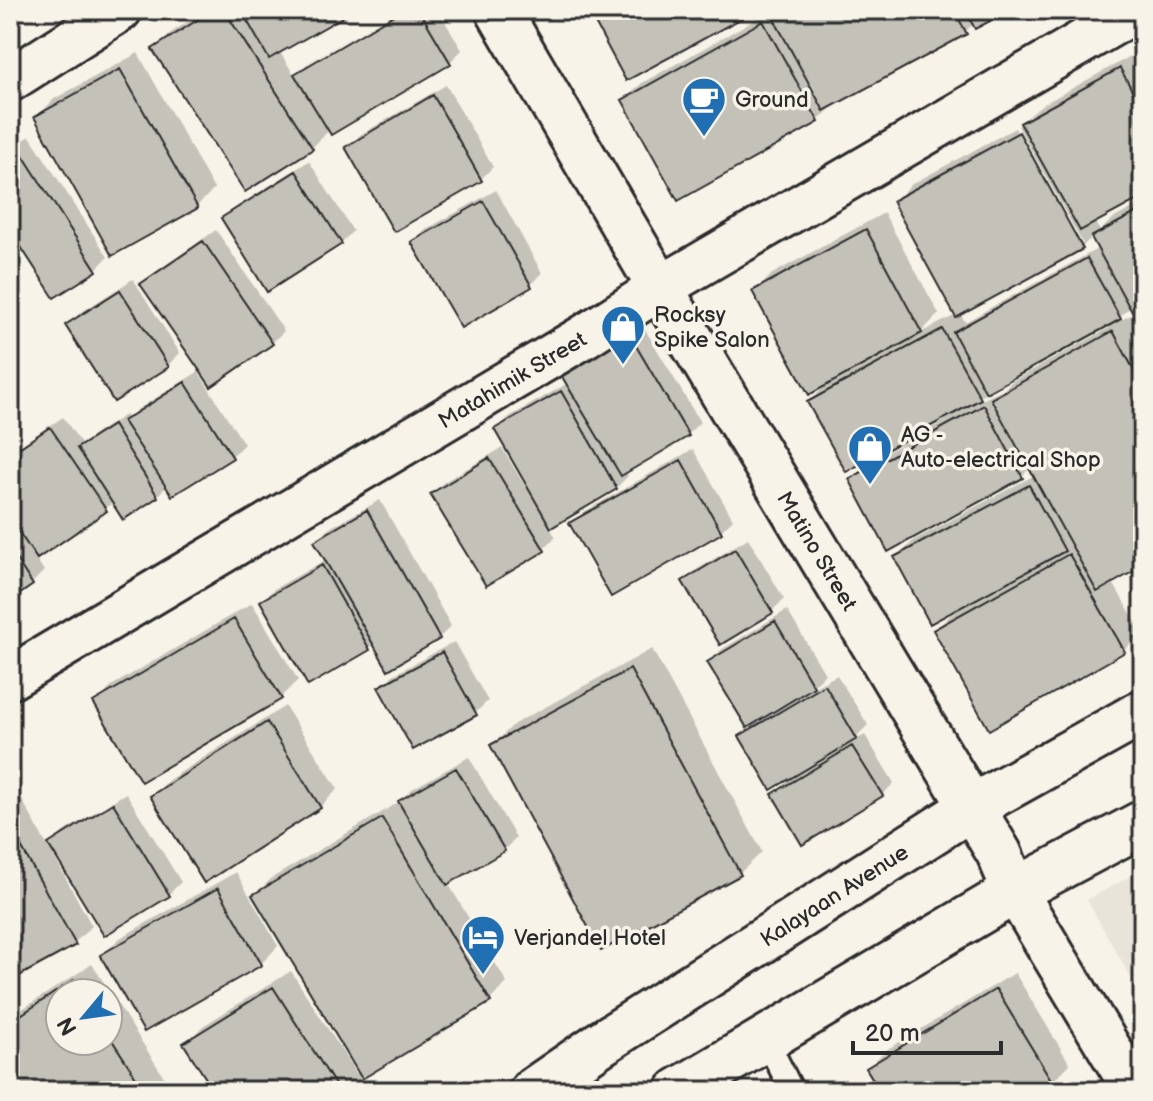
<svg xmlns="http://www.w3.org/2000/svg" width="1153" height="1101" viewBox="0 0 1153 1101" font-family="'Balsamiq Sans',sans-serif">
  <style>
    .built { fill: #e8e4da }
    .shadow { fill: #0003; fill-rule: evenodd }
    .building { fill: #c4c1b9; stroke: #2b2b2b; stroke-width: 2 }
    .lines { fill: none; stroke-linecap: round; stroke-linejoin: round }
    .service-casing { stroke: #2b2b2b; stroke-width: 28 }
    .minor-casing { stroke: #2b2b2b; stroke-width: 48 }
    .tertiary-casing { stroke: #2b2b2b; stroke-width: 50 }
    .secondary-casing { stroke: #2b2b2b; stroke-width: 50 }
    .service { stroke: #f7f3e8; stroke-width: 22 }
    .minor { stroke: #f7f3e8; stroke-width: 42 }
    .tertiary { stroke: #f7f3e8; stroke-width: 44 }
    .secondary { stroke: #f7f3e8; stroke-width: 44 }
    .labels { text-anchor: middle; stroke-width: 7; stroke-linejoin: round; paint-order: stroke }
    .poi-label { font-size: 22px; fill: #2b2b2b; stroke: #f7f3e8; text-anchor: start }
    .street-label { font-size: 22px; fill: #2b2b2b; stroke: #f7f3e8 }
  </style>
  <rect width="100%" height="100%" fill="#f7f3e8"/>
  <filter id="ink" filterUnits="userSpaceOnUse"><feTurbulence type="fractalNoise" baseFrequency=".0125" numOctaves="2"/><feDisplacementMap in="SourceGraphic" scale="16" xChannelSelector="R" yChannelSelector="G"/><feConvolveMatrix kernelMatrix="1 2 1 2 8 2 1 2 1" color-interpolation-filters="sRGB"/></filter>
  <g filter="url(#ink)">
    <path class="built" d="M1143,869V999L1087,900Z"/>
    <path class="shadow" d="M206,10H351L279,51L295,76L309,62L397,10L308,63V68L406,10H438L462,50L450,62L330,129L312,148L155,50L172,32Z
      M772,10H1007L974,23L965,32L836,103L818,121L624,100L642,83Z
      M1138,52L1143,61V194L1094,221L1100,231L1111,220L1143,202V303L1131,306L1113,324L1131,315L1143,338V564L1112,581L1142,633L1124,650L989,727L935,630L957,609L897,558L914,540L1035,475L1031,467L1022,476L889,549L852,480L869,462L946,420L944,417L809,402L827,384L755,292L772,274L884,213L939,314L920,333L956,315L894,202L912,184L1015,128L1078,244H1083L1018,126L1040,106ZM1093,236L1099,248L965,322L960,314L1082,247ZM1107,324L1109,328L1011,382L1003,390L973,404L988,389Z
      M138,53L214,189L196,207L37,117L54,99Z
      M446,85L493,167L481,179L348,147L360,135Z
      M30,136L108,257L96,269L55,295L10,226V149Z
      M309,161L353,231L341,243L223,219L236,207Z
      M496,190L542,273L530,285L413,242L425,230Z
      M216,230L284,331L272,343L199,373L244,444L232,456L167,486L157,496L114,502L35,557L44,571L32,583L10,598V453L63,417L82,445L92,436L125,415L128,419L138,409L201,370L143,284L155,272Z
      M133,279L180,353L168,365L114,399L68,325L80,313Z
      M642,324L700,422L688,434L626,471L628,476L616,488L549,527L556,537L543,549L432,494L444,482L502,448L526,488L529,486L497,429L509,417L568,383L563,375L575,363Z
      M693,449L733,519L721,531L571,524L584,512Z
      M380,500L451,626L439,638L375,643L369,648L262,601L274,589L327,559L316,541L328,529Z
      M748,538L784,599L772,611L684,582L696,570Z
      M252,603L298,680L281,697L96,703L113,685Z
      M787,610L825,674L809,690L837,675L868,725L851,742L865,735L894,783L882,795L775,794L792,777L742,737L758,720L709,663L721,650Z
      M454,642L488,701L475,713L381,687L393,675Z
      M652,649L762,852L740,873L602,948L492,746L514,724Z
      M285,706L338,789L320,807L152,796L170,779Z
      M469,757L516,838L504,850L448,883L507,983L490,1000L359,1078L368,1091H216L186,1043L203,1026L291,971L356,1073L359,1071L255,895L272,878L399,802L412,789Z
      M126,793L181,882L169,894L105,933L55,851L52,853L92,926L74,943L10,979V799L19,794L48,847L63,832Z
      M236,872L278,946L261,964L102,955L120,938Z
      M92,964L173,1091H10V1017ZM60,993H108V1041H60Z
      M1015,973L1070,1064L1052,1082L1037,1091H882L868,1068L886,1050Z"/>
    <path class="building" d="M213,10H224L313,149L245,192L152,49Z
      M241,10H355L269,59Z
      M402,10H419L451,64L331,135L294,74Z
      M588,10H752L753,12L626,81Z
      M769,10H954L967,34L824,111Z
      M965,10H1011L975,29Z
      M763,21L819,122L678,201L622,100Z
      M1120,68L1143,110V197L1080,231L1020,123Z
      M120,69L198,208L112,256L34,117Z
      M433,95L482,181L394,232L345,147Z
      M1019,132L1083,249L956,318L892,201Z
      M17,146L97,271L54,298L10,230V151Z
      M296,171L342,244L267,292L221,218Z
      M483,201L532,287L461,328L411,242Z
      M1143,209V306L1132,312L1091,237Z
      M866,229L922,333L809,395L752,291Z
      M203,241L273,344L211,387L140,284Z
      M1087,258L1121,319L986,393L953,332Z
      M120,290L169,367L114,402L65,325Z
      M942,329L981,399L846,472L807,402Z
      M1113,331L1143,387V566L1097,592L991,399Z
      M629,334L689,436L621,476L561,375Z
      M185,382L233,458L172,496L123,421Z
      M561,391L617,489L551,528L494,429Z
      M984,405L1023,478L888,552L849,479Z
      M113,425L158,497L123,520L77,448Z
      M50,427L107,511L37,559L10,519V454Z
      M489,458L545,551L486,586L430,494Z
      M681,460L722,533L611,597L569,523Z
      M1029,485L1065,551L930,624L894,557Z
      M367,510L440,639L388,670L314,541Z
      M735,549L773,613L720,645L682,581Z
      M10,550L33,585L10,601Z
      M1069,554L1125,652L989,730L933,630Z
      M322,565L370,650L308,686L260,601Z
      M234,619L282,699L141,782L93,702Z
      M775,621L814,687L747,728L707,662Z
      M442,652L477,715L413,750L378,687Z
      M630,669L741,875L601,951L490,745Z
      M825,685L857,739L771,790L739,736Z
      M267,722L321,808L204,883L150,796Z
      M852,746L883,796L802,845L772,794Z
      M456,768L505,851L447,885L398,801Z
      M113,803L170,896L104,936L48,844Z
      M382,818L491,1002L362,1079L252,895Z
      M10,827L76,945L10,981Z
      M218,888L262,965L144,1032L100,955Z
      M74,980L82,993H60V1041H108V1034L145,1091H10V1022Z
      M273,987L339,1091H214L183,1043Z
      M996,989L1053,1083L1041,1091H880L866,1068Z"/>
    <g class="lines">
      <g class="service-casing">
        <path id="service" d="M766,1039L792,1091"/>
      </g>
      <g class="minor-casing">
        <g id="minor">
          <path d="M10,80L120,10"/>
          <path id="s1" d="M10,678L585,336L660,288L1137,10"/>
          <path d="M1015,891L1135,1091"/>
        </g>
      </g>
      <g class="tertiary-casing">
        <g id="tertiary">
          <path id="s2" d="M498,10L660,288L999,853L1015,891"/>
        </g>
      </g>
      <g class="secondary-casing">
        <g id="secondary">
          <path id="s3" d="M532,1091L600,1044L972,807L1143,712"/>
          <path d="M678,1091L1015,891L1143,823"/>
        </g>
      </g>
      <use href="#service" class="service"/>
      <use href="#minor" class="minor"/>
      <use href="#tertiary" class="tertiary"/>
      <use href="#secondary" class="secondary"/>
    </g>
  </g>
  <defs>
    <g id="cafe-pin" transform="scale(2.3)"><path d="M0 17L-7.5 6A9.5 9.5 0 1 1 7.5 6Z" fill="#1f6fb2" stroke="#f7f3e8"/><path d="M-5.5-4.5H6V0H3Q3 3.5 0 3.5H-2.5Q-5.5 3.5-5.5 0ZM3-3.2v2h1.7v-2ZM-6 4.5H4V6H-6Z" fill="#fff"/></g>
    <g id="shop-pin" transform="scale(2.3)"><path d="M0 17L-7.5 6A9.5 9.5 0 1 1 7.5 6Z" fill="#1f6fb2" stroke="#f7f3e8"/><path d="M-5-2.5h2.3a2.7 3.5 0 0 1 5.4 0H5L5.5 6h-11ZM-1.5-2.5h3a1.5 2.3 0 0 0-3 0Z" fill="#fff"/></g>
    <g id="hotel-pin" transform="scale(2.3)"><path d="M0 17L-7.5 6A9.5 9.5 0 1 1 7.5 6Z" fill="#1f6fb2" stroke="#f7f3e8"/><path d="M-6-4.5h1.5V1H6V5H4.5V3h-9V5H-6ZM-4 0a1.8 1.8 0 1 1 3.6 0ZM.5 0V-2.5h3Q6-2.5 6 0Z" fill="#fff"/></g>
  </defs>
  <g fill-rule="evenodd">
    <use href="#cafe-pin" x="704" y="99"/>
    <use href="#shop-pin" x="623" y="327"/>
    <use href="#shop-pin" x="870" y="447"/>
    <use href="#hotel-pin" x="483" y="937"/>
  </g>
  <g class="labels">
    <g class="poi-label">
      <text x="735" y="107">Ground</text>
      <text x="654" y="322">Rocksy<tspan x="654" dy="25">Spike Salon</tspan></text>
      <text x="901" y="442">AG -<tspan x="901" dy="25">Auto-electrical Shop</tspan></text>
      <text x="514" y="945">Verjandel Hotel</text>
    </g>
    <g class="street-label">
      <text dy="8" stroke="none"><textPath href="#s1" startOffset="584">Matahimik Street</textPath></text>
      <text dy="8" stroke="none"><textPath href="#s2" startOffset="628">Matino Street</textPath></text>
      <text dy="8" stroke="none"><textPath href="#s3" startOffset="360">Kalayaan Avenue</textPath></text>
    </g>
  </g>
  <rect width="1153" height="1101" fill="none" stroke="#f7f3e8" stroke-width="40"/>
  <rect x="20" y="20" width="1113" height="1061" fill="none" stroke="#2b2b2b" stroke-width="3" filter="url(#ink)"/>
  <g transform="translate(84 1017) rotate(241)"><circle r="38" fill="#f7f3e8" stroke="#a5a39c" stroke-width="2"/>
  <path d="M0-6L14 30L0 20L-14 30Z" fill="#1f6fb2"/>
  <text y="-12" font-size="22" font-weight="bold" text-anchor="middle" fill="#2b2b2b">N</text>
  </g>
  <path d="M853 1041v12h148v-12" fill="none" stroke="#2b2b2b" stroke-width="4"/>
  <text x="865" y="1041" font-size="24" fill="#2b2b2b" stroke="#f7f3e8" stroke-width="6" paint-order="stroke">20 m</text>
</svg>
